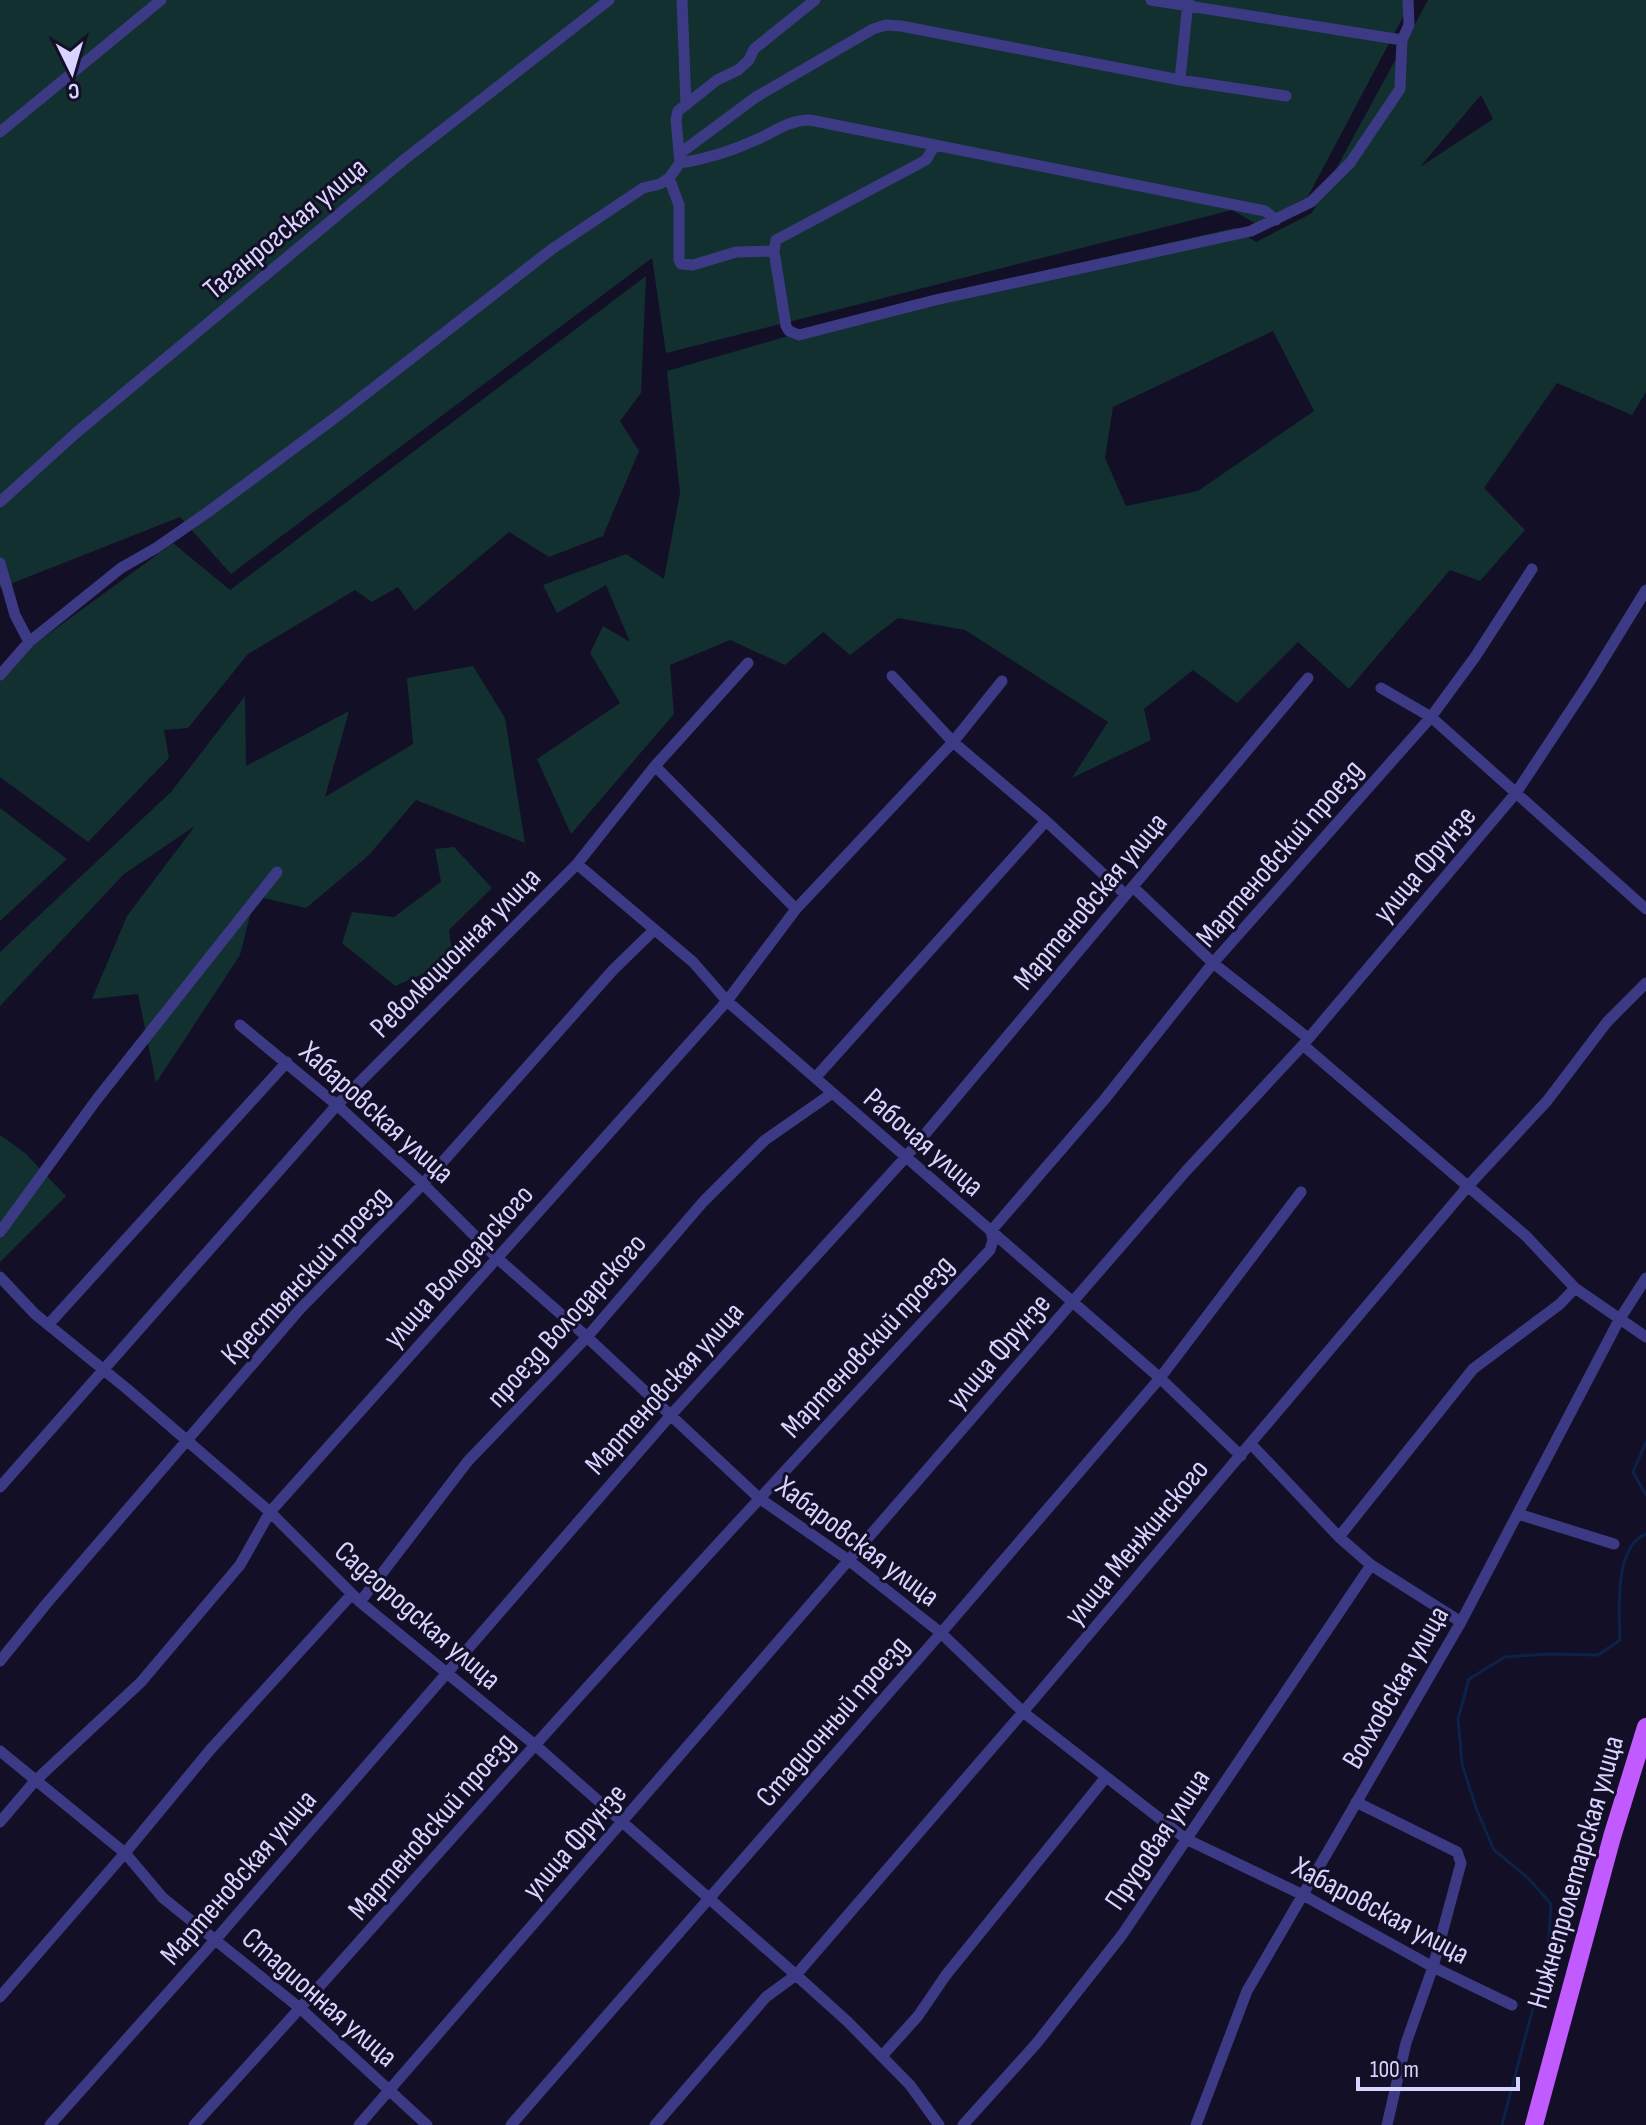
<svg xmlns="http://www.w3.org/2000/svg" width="1646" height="2125" viewBox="0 0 1646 2125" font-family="'Sofia Sans Condensed',sans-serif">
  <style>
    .green { fill: #12302f; fill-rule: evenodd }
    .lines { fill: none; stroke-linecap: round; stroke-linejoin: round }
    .stream { stroke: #0c2248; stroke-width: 3 }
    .minor { stroke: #3d3a85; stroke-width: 11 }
    .primary { stroke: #c25bff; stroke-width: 18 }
    .labels { text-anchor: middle; stroke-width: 6; stroke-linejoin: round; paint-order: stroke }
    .street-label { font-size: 30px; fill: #d9d4ff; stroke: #130f26 }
  </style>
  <rect width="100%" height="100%" fill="#130f26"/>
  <path class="green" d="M0,0H1412L1305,202L1260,226L1232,210L666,353L652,258L231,574L180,517L0,588Z
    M1428,0H1646V392L1632,415L1557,383L1484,488L1525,530L1480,581L1450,570L1349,689L1298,642L1237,703L1193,670L1144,709L1151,740L1072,778L1108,722L965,630L898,618L850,655L823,632L785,665L730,640L670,665L674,714L571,834L537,759L620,703L590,653L603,626L630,642L606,585L557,613L543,585L626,554L664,579L680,493L667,371L909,301L1235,228L1256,242L1312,213ZM1481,95L1493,119L1420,167ZM1273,331L1314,411L1198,491L1126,506L1105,458L1113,407Z
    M646,276L641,393L620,421L639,451L603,536L549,557L509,532L415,611L398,587L372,602L355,590L248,654L188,728L164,730L169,758L88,842L0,777V674L10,662L173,543L230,590Z
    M473,666L505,718L525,843L416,800L368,856L306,908L255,896L240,955L156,1083L138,994L92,999L127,916L195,826L124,874L0,1006V952L171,792L245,696L246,766L349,711L325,797L413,744L407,678Z
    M0,808L67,859L0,921Z
    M454,847L492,888L449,930L453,961L395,986L342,943L352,912L394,917L441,882L435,849Z
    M0,1135L25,1153L66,1196L0,1262Z"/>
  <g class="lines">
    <path class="stream" d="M1646,1442L1633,1472L1646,1495
      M1502,2125L1548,1951L1551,1904L1528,1878L1494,1850L1476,1808L1462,1764L1458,1719L1469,1679L1505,1657L1547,1654L1598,1655L1620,1640C1619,1612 1614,1546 1646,1534"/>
    <path class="minor" d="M682,0L686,105
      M1151,0L1402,40
      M1180,80L1188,1
      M0,132L161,0
      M935,145L926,160L776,240L774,251L786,326L789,331L799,335L935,300L1251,231L1311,202L1350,163L1400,89L1402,40L1409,25L1408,0
      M679,154L756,97L873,29L886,25L901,26L1180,80L1286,96
      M680,163C707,159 732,151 758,139C776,131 789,120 810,120L1265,211L1276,220
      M669,178L679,205V260L681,264L693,265L736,252L774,251
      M0,502L76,433L405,159L609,0
      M0,563L15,615L29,642
      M0,675L29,642L121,568L156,548L208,512L336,417L552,249L643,188L660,184L669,178L680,163L676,120L678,111L717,80L738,70L749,60L754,49L815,0
      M892,676L953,742L1046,821L1126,895
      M1381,688L1431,717L1646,909
      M655,766L796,909
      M577,864L693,962L727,1001L1160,1378L1241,1456
      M1133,887L1213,963L1308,1038
      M240,1025L337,1105L423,1184L497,1258L587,1337L759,1498L847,1559L941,1633L1023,1712L1186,1839L1303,1895L1433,1967L1512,2005
      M1303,1045L1526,1236L1575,1288L1646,1337
      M815,1078L1046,821
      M0,1232L97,1099L277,872
      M0,1277L35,1314L126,1388L270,1512L360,1602L535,1745L796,1975L848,2022L910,2085L939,2125
      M48,1325L287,1062
      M1251,1444L1339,1537L1371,1565L1461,1622
      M0,1487L337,1105L577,864L655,766L748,663
      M1518,1514L1614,1544
      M1339,1537L1473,1369L1560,1304L1575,1288
      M360,1602L468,1461L587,1337L703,1202L765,1140L831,1094
      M0,1661L47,1603L300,1309L423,1184L613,970L653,931
      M0,1751L125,1853L163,1898L301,2009L427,2125
      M1356,1802L1457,1852L1461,1863L1433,1967L1406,2043L1387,2125
      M0,1822L35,1781L141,1682L240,1565L270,1512L727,1001L796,909L953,742L1002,681
      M0,1997L125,1853L210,1750L352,1594
      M882,2056L918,2016L946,1975L1106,1777
      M50,2125L216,1939L670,1416L905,1158L1308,678
      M194,2125C310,1999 422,1870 537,1743C686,1577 838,1413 990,1250L993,1240L991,1231L1104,1100L1213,963L1431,717L1475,657L1532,569
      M359,2125L1186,1171L1303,1045L1516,793L1590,681L1646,590
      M511,2125L941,1633L1160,1378L1301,1192
      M655,2125L766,1997L796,1975L1023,1712L1469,1185L1547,1101L1607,1022L1646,983
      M963,2125L1036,2044L1122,1935L1371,1565
      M1196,2125L1247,1991L1461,1622L1619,1320L1646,1278"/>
    <path class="primary" d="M1534,2125L1612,1837L1646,1727"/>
  </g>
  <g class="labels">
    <g class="street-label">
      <text transform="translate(285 228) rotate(-40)" y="10">Таганрогская улица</text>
      <text transform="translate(1279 853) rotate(-49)" y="10">Мартеновский проезд</text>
      <text transform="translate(1424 864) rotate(-50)" y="10">улица Фрунзе</text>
      <text transform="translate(1090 901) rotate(-50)" y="10">Мартеновская улица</text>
      <text transform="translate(455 952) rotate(-45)" y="10">Революционная улица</text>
      <text transform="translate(377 1112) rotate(42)" y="10">Хабаровская улица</text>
      <text transform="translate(924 1142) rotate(41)" y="10">Рабочая улица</text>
      <text transform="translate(458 1266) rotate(-48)" y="10">улица Володарского</text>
      <text transform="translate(305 1275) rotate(-47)" y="10">Крестьянский проезд</text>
      <text transform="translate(566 1320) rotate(-48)" y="10">проезд Володарского</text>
      <text transform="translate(867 1346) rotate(-47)" y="10">Мартеновский проезд</text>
      <text transform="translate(998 1351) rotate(-49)" y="10">улица Фрунзе</text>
      <text transform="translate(664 1388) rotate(-48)" y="10">Мартеновская улица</text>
      <text transform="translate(858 1541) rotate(37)" y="10">Хабаровская улица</text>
      <text transform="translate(1136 1542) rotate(-50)" y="10">улица Менжинского</text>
      <text transform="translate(418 1615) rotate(41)" y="10">Садгородская улица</text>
      <text transform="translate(1395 1687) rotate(-60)" y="10">Волховская улица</text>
      <text transform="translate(832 1721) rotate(-49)" y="10">Стадионный проезд</text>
      <text transform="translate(431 1826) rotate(-49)" y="10">Мартеновский проезд</text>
      <text transform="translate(1157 1839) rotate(-56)" y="10">Прудовая улица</text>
      <text transform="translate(574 1841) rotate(-49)" y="10">улица Фрунзе</text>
      <text transform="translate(1575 1872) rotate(-74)" y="10">Нижнепролетарская улица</text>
      <text transform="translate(238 1877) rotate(-49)" y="10">Мартеновская улица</text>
      <text transform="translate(1381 1910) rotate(28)" y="10">Хабаровская улица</text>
      <text transform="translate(320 1997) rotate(41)" y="10">Стадионная улица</text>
    </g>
  </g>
  <g transform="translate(72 72) rotate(175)" stroke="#130f26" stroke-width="6" paint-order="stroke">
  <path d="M0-6L14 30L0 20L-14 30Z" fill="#d9d4ff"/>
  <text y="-12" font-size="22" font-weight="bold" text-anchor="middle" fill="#d9d4ff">С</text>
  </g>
  <path d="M1358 2077v12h160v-12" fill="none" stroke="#d9d4ff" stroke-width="4"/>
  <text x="1370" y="2077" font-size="24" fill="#d9d4ff" stroke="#130f26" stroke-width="6" paint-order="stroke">100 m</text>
</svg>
